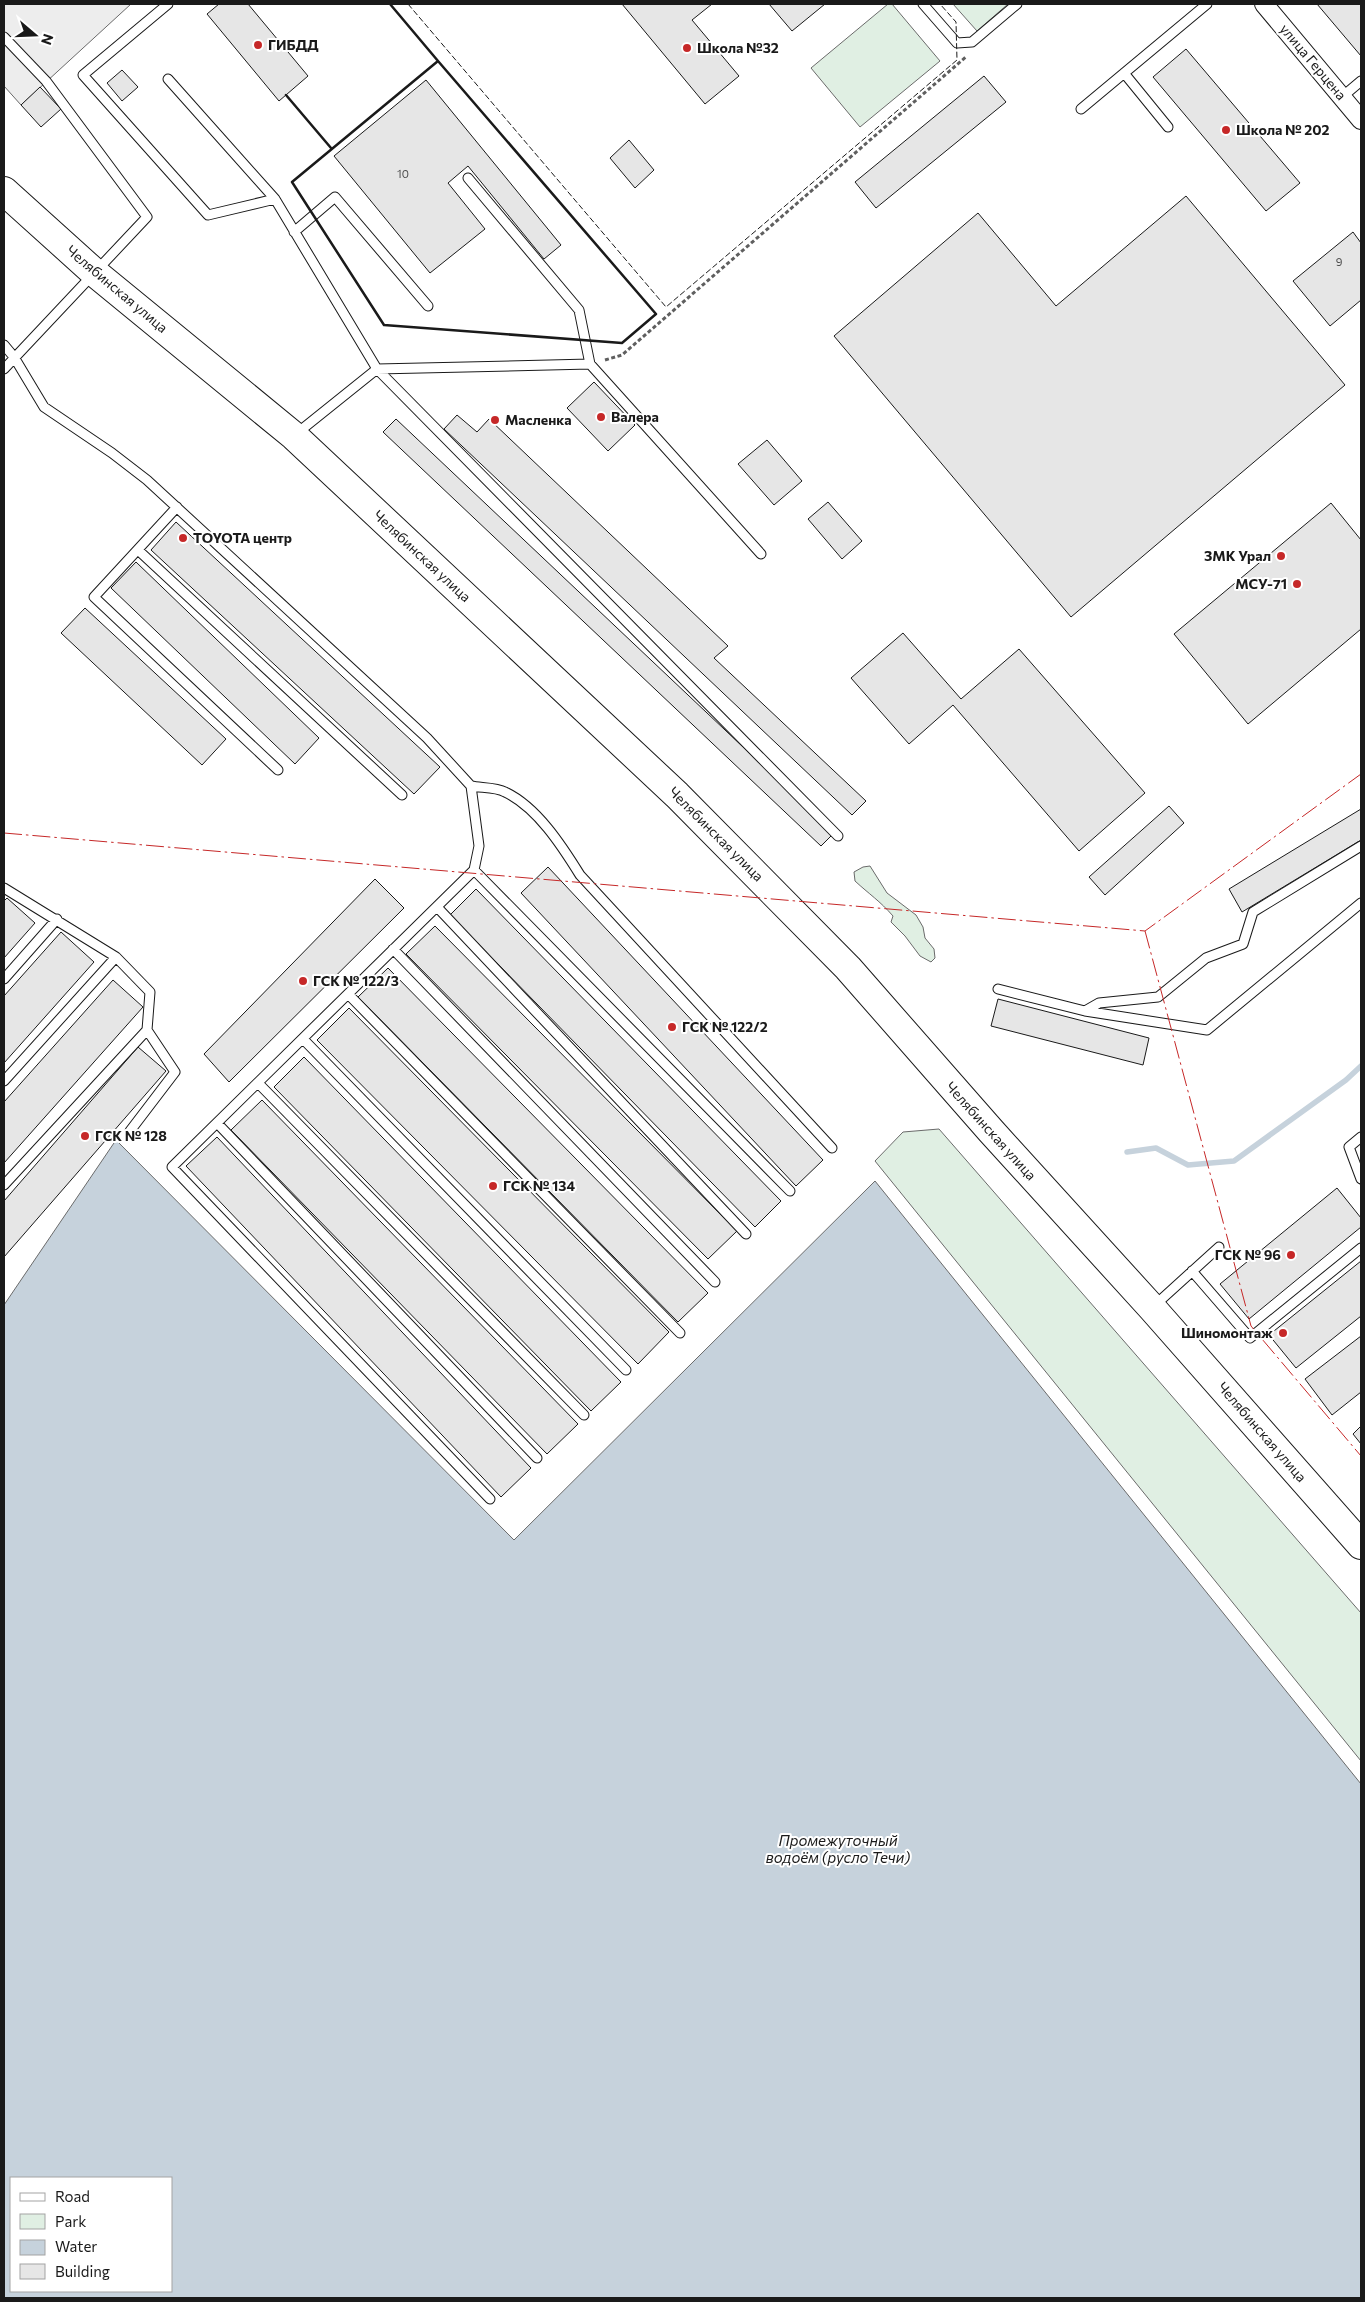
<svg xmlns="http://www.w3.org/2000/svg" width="1365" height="2302" viewBox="0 0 1365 2302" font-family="Commissioner,sans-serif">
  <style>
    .green { fill: #e0efe3; stroke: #6a6a6a }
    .parking { fill: #ededed; stroke: #6a6a6a }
    .water { fill: #c6d2dc; stroke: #6a6a6a; fill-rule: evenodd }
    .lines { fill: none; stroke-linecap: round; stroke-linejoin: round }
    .stream { stroke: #c6d2dc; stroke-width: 5.5 }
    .building { fill: #e6e6e6; stroke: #1a1a1a }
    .service-casing { stroke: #1a1a1a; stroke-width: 11 }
    .minor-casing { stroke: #1a1a1a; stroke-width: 20 }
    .primary-casing { stroke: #1a1a1a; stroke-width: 30 }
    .path { stroke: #5f5f5f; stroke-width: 3; stroke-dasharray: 4 2.5; stroke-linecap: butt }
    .service { stroke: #fff; stroke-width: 9 }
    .minor { stroke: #fff; stroke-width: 18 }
    .primary { stroke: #fff; stroke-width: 28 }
    .fence { stroke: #1a1a1a; stroke-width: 1; stroke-dasharray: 6 2.5; stroke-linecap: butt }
    .wall { stroke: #1a1a1a; stroke-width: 2.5 }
    .power { stroke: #c62828; stroke-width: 1; stroke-dasharray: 18 4 2.5 4; stroke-linecap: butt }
    .poi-dot { fill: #c62828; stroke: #fff; stroke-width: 2 }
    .labels { text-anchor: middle; stroke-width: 4; stroke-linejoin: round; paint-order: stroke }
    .number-label { font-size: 11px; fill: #4d4d4d }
    .poi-label { font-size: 14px; font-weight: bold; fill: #1a1a1a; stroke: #fff; text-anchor: start }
    .street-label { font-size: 14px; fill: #1a1a1a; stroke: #fff }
    .water-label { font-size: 15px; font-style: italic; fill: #1a1a1a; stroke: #fff }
  </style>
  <rect width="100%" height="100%" fill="#fff"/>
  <path class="green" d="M888,4H892L940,61L860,127L811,68Z
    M953,4H1008L977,31Z
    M870,866L887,893L916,915L923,927L925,938L934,949L935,958L931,962L920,956L905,936L891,922L893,916C880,901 869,894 855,881L854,872L863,867Z
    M939,1129L1361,1613V1761L875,1161L903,1132Z"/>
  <path class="parking" d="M4,4H131L21,105L4,86Z"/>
  <path class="water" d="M116,1140L514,1540L875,1181L1361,1784V2298H4V1305ZM11,2178H171V2291H11Z"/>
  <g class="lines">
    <path class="stream" d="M1127,1152L1156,1148L1188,1165L1234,1161L1346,1080L1361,1066"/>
  </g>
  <path class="building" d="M219,4H248L308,76L279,101L207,14Z
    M622,4H712L692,20L739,76L705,104Z
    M769,4H825L792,31Z
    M1317,4H1361V56Z
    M1186,49L1300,183L1266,211L1153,77Z
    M122,70L138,87L122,101L107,83Z
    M984,76L1006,102L876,208L855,182Z
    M426,80L561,245L544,259L468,166L448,183L485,229L430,273L334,156Z
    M40,87L61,109L41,127L21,105Z
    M629,140L654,170L635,188L610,158Z
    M1186,196L1345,385L1071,617L834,336L978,213L1056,306Z
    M1353,232L1361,243V300L1330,326L1293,281Z
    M594,382L635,425L608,451L567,408Z
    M457,415L477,432L489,419L728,646L714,658L866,801L852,815L444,429Z
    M396,419L834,833L821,846L383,432Z
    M767,440L802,481L774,505L738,464Z
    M828,502L862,541L842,559L808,519Z
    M1331,503L1361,540V629L1248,724L1174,634Z
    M176,522L440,767L414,794L151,550Z
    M136,562L319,738L295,764L111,588Z
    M85,608L226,739L202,765L61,633Z
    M903,633L961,699L1019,649L1145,793L1079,851L953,705L909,744L851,678Z
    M1169,806L1184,823L1105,895L1089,877Z
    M1361,809V840L1242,912L1229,889Z
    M548,867L823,1160L796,1186L521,893Z
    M375,879L404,908L229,1082L204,1054Z
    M476,889L781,1201L755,1227L450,915Z
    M7,898L35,923L4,958V901Z
    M435,926L737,1231L708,1259L406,954Z
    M61,932L94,962L4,1063V996Z
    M388,968L708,1293L678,1322L358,997Z
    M113,980L143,1007L4,1163V1102Z
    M998,999L1149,1038L1143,1065L991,1026Z
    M349,1008L669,1332L638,1364L317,1040Z
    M138,1047L166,1071L4,1257V1201Z
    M304,1057L621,1382L591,1411L274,1087Z
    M262,1100L578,1424L547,1454L231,1130Z
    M217,1137L531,1468L501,1497L186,1166Z
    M1337,1188L1361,1218V1227L1249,1319L1220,1284Z
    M1361,1261V1316L1296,1368L1269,1335Z
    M1361,1336V1392L1332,1415L1305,1379Z
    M1361,1426V1444L1353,1434Z"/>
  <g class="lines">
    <g class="service-casing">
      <path id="service" d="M168,4L83,75L208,215L275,199
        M923,4L957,43L972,42L1017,4
        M4,37L46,81L147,217L4,369
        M1124,73L1168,127
        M168,79L275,199L377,369L296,434
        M1342,97L1361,81
        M1081,109L1207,4
        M468,178L579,310L590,364
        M294,232L335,197L428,306
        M4,345L14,357L44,407L112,453L147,480L427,738L471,786L479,846L474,870L172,1167L490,1499
        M177,507L94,597L278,770
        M138,550L402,795
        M761,554L590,364L377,369L838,836
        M471,786C481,788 496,787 505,792C537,807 562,846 580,875L832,1148
        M474,870L790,1191
        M4,888L116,957L150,992L147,1030L175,1072L130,1131
        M437,907L746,1234
        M393,949L715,1282
        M4,979L57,919
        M998,989L1085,1011L1207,1030L1361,903
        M348,994L680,1333
        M1085,1011L1099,1003L1158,997L1206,958L1243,944L1253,912L1361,846
        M303,1039L626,1370
        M4,1081L116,957
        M258,1083L584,1415
        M217,1123L537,1458
        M1361,1137L1349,1147L1361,1179
        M4,1185L147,1030
        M1192,1271L1250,1338L1361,1248
        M1154,1306L1219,1247"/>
    </g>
    <g class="minor-casing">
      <path id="minor" d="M1264,4L1361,120"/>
    </g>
    <g class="primary-casing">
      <path id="primary" d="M4,191L95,273L294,436L677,795L848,968L991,1131L1152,1308L1361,1545"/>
    </g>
    <path class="path" d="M605,360L622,355L967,56"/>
    <use href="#service" class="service"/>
    <use href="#minor" class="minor"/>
    <use href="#primary" class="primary"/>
    <path class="fence" d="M408,4L666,307L957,60L956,22L940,4"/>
    <path class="wall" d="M390,4L438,61
      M438,61L656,314L622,343L384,325L292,182Z
      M286,95L331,148"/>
    <path class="power" d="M4,833L1145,931L1361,774
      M1145,931L1251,1326L1361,1456"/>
  </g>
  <g class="poi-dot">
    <circle cx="258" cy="45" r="5"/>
    <circle cx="687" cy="48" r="5"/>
    <circle cx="1226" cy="130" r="5"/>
    <circle cx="601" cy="417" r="5"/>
    <circle cx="495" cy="420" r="5"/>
    <circle cx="183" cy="538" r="5"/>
    <circle cx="1281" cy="556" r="5"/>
    <circle cx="1297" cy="584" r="5"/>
    <circle cx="303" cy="981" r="5"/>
    <circle cx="672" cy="1027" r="5"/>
    <circle cx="85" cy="1136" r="5"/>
    <circle cx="493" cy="1186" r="5"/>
    <circle cx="1291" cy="1255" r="5"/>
    <circle cx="1283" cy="1333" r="5"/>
  </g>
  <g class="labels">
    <g class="number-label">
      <text x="403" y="178">10</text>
      <text x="1339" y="266">9</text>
    </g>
    <g class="poi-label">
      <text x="268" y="50">ГИБДД</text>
      <text x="697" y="53">Школа №32</text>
      <text x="1236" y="135">Школа № 202</text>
      <text x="611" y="422">Валера</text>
      <text x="505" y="425">Масленка</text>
      <text x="193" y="543">TOYOTA центр</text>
      <text x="1271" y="561" text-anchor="end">ЗМК Урал</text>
      <text x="1287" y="589" text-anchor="end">МСУ-71</text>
      <text x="313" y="986">ГСК № 122/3</text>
      <text x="682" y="1032">ГСК № 122/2</text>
      <text x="95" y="1141">ГСК № 128</text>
      <text x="503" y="1191">ГСК № 134</text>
      <text x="1281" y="1260" text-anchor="end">ГСК № 96</text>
      <text x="1273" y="1338" text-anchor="end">Шиномонтаж</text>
    </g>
    <g class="street-label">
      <text transform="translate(1313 62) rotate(50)" y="5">улица Герцена</text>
      <text transform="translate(117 289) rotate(40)" y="5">Челябинская улица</text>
      <text transform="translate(422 556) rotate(43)" y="5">Челябинская улица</text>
      <text transform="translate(716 834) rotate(45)" y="5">Челябинская улица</text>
      <text transform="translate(991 1131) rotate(48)" y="5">Челябинская улица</text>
      <text transform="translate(1262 1432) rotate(49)" y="5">Челябинская улица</text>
    </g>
    <g class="water-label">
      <text x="838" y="1846">Промежуточный<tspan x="838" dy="17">водоём (русло Течи)</tspan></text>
    </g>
  </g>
  <rect width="1365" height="2302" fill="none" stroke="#1a1a1a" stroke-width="10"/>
  <rect x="10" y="2177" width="162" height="115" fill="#ffffff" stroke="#a3a3a3"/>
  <rect x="20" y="2193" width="25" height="8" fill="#ffffff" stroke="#a3a3a3"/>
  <text x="55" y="2202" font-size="15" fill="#1a1a1a">Road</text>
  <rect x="20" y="2214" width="25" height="15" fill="#e0efe3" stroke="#a3a3a3"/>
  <text x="55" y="2227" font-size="15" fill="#1a1a1a">Park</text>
  <rect x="20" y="2240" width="25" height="15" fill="#c6d2dc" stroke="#a3a3a3"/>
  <text x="55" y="2252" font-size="15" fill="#1a1a1a">Water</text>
  <rect x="20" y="2264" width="25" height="15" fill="#e6e6e6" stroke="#a3a3a3"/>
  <text x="55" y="2277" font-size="15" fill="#1a1a1a">Building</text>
  <g transform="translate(35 35) rotate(109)" stroke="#ffffff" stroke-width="4" paint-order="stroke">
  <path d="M0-4L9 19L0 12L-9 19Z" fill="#1a1a1a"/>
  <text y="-8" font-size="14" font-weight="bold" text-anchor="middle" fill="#1a1a1a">N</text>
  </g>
</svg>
